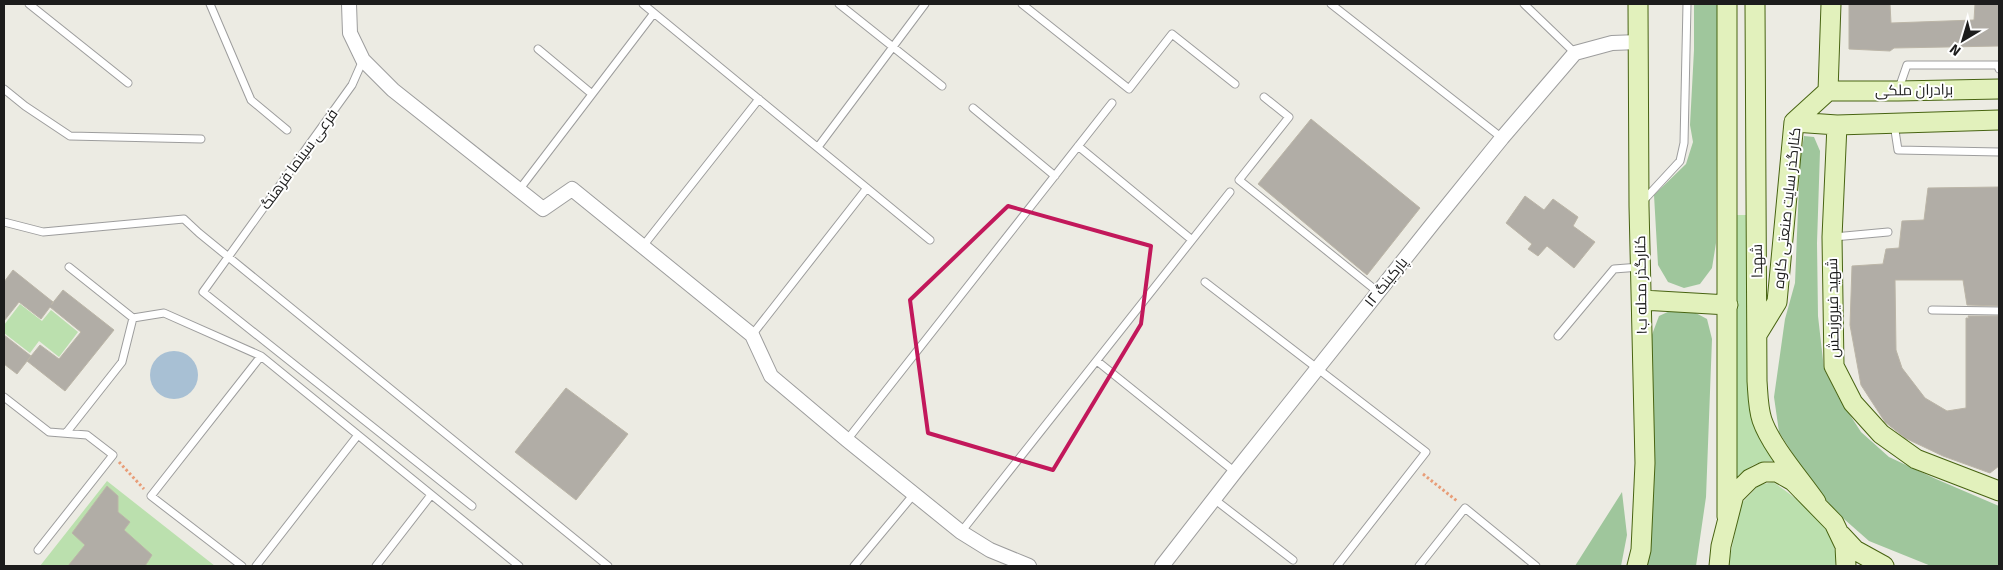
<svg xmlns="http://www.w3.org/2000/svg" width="2003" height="570" viewBox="0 0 2003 570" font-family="Signika,Cairo,sans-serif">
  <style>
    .grass { fill: #bbe0ae }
    .forest { fill: #9fc69c }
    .water { fill: #a8c0d4 }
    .building { fill: #b1ada6; stroke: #bbb5a7 }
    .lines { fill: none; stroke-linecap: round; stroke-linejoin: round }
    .lane-casing { stroke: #9d9d9d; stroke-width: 9 }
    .street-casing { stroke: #9d9d9d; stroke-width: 16 }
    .secondary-casing { stroke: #486412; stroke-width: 21 }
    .path { stroke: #e89d78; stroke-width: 3; stroke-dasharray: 2.5 2.5; stroke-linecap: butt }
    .lane { stroke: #fff; stroke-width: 7 }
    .street { stroke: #fff; stroke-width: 14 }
    .secondary { stroke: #e2f1bc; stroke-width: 19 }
    .marked { fill: none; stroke: #c2185b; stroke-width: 4; stroke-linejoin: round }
    .labels { text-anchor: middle; stroke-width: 4; stroke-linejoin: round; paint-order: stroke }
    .street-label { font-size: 15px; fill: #1c1c1c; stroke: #fff }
  </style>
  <rect width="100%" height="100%" fill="#ecebe3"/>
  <path class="grass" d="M1736,215H1749V359L1780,462C1759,459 1751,465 1736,478Z
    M20,304L42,321L51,310L78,332L59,357L39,341L30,353L4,333V325Z
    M107,481L215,566H40Z
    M1773,482C1798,499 1842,531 1835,566H1728L1741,504L1759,485Z"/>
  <path class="forest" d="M1694,4H1718L1716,243L1712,268L1700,284L1684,288L1668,282L1658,265L1654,195L1686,164L1693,142L1690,125L1694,50Z
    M1804,136L1814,137L1820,151L1817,243L1818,316L1824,369L1839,398L1861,432L1889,457L1936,479L1999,506V566H1931L1869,541L1836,512L1807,476L1779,432L1774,397L1785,319L1795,283L1800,161Z
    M1672,310L1692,311L1707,319L1712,339L1706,497L1696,566H1644L1650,340L1659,316Z
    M1622,492L1627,535L1621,566H1575Z"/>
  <path class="water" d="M150 375a24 24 0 1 1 48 0a24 24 0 1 1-48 0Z"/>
  <path class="building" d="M1849,4H1890L1891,23L1974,20L1975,4H1999V46L1894,48L1890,51L1849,49Z
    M1311,119L1420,208L1367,275L1258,184Z
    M1999,187V306L1967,305L1963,280H1895L1896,350L1902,368L1925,398L1947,411L1966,408V318H1969L1968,316H1999V466L1990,473L1943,456L1905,438L1885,422L1861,385L1850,325L1852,266L1883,264L1886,249L1899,248L1902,221L1924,220L1928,188Z
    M1525,196L1544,210L1553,199L1578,217L1573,226L1595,242L1574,268L1547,246L1538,256L1528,249L1532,244L1506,223Z
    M13,270L53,302L51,305L63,290L114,330L65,391L27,361L40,345L59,359L81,332L50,307L41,319L19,302L4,321V282Z
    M4,335L31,356L17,374L4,364Z
    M566,388L628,434L576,500L515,452Z
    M107,486L118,496V512L130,522L124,530L152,555L145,566H68L85,545L72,533Z"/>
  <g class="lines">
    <g class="lane-casing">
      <path id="lane" d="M29,4L128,83
        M210,4L251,100L287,130
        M643,4L930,240
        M839,4L942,86
        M1022,4L1129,89L1172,34L1235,84
        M1331,4L1502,138
        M1524,4L1575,53
        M538,49L592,94
        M363,60L352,85L203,292L472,506
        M4,89L25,106L70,136L201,139
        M1898,91L1907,65H1998L1999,69
        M1264,97L1289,117L1239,180L1378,292
        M973,108L1055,176
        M1894,124L1898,150L1999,152
        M1078,146L1192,240
        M818,147L925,4
        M519,190L654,13
        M1643,201L1680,161L1684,143L1687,4
        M4,222L43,232L184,219L199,233L608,566
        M1834,237L1888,232
        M643,246L759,99
        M69,267L133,318L164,313L261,356L519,566
        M1205,282L1426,452L1337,566
        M1932,310L1999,311
        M752,335L867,188
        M1558,336L1614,269L1640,267
        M1097,361L1235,472
        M4,397L49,432L87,435L113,455L38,550
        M66,433L122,362L133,318
        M847,440L1112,103
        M1214,499L1293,560
        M961,532L1230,192
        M242,566L151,496L261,356
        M256,566L358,435
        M376,566L431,495
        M854,566L914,494
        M1419,566L1465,508L1536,566"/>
    </g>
    <g class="street-casing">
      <path id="street" d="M349,4L350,33L363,60L393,90L543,209L572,189L752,335L771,376L847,440L961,532L990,550L1029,566
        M1162,566L1235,472L1434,222L1502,138L1575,53L1612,43L1638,42"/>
    </g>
    <g class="secondary-casing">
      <path id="secondary" d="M1727,4V517
        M1755,4L1757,381C1758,394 1758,408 1762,420C1771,446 1800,479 1816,502
        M1828,91H1898L1999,89
        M1828,91L1831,4
        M1794,122L1837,125L1999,120
        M1837,125L1832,237L1834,366L1853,403L1881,434L1916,459L1999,491
        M1642,300L1728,305
        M1758,333L1777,302L1794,122L1828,91
        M1841,535L1855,550L1884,566
        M1637,566L1641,550L1645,463L1639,206L1638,4
        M1719,566L1721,546L1734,495L1750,479L1764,472H1777L1793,481L1834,523L1845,546L1846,566"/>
    </g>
    <path class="path" d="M119,462L144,489
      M1423,474L1457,501"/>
    <use href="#lane" class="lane"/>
    <use href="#street" class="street"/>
    <use href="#secondary" class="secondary"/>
  </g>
  <path class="marked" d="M1008,206L1151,246L1141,324L1053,470L928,433L910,300Z"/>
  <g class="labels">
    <g class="street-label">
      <text transform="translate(1914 90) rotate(-1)" y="5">برادران ملکی</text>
      <text transform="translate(299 159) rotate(-54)" y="5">فرعی سینما فرهنگ</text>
      <text transform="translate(1787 208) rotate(-84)" y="5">کنارگذر سایت صنعتی کاوه</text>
      <text transform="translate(1757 261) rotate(-91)" y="5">شهدا</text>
      <text transform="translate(1386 282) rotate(-51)" y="5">پارکینگ ۱۲</text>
      <text transform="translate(1641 285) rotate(-91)" y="5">کنارگذر محله ب۱</text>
      <text transform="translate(1833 308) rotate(-91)" y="5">شهید فیروزبخش</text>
    </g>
  </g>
  <rect width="2003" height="570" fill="none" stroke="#1c1c1c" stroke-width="10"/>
  <g transform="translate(1963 40) rotate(218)" stroke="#ffffff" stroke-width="4" paint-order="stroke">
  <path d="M0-4L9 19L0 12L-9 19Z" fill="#1c1c1c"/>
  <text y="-8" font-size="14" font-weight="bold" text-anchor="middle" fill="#1c1c1c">N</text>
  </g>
</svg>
